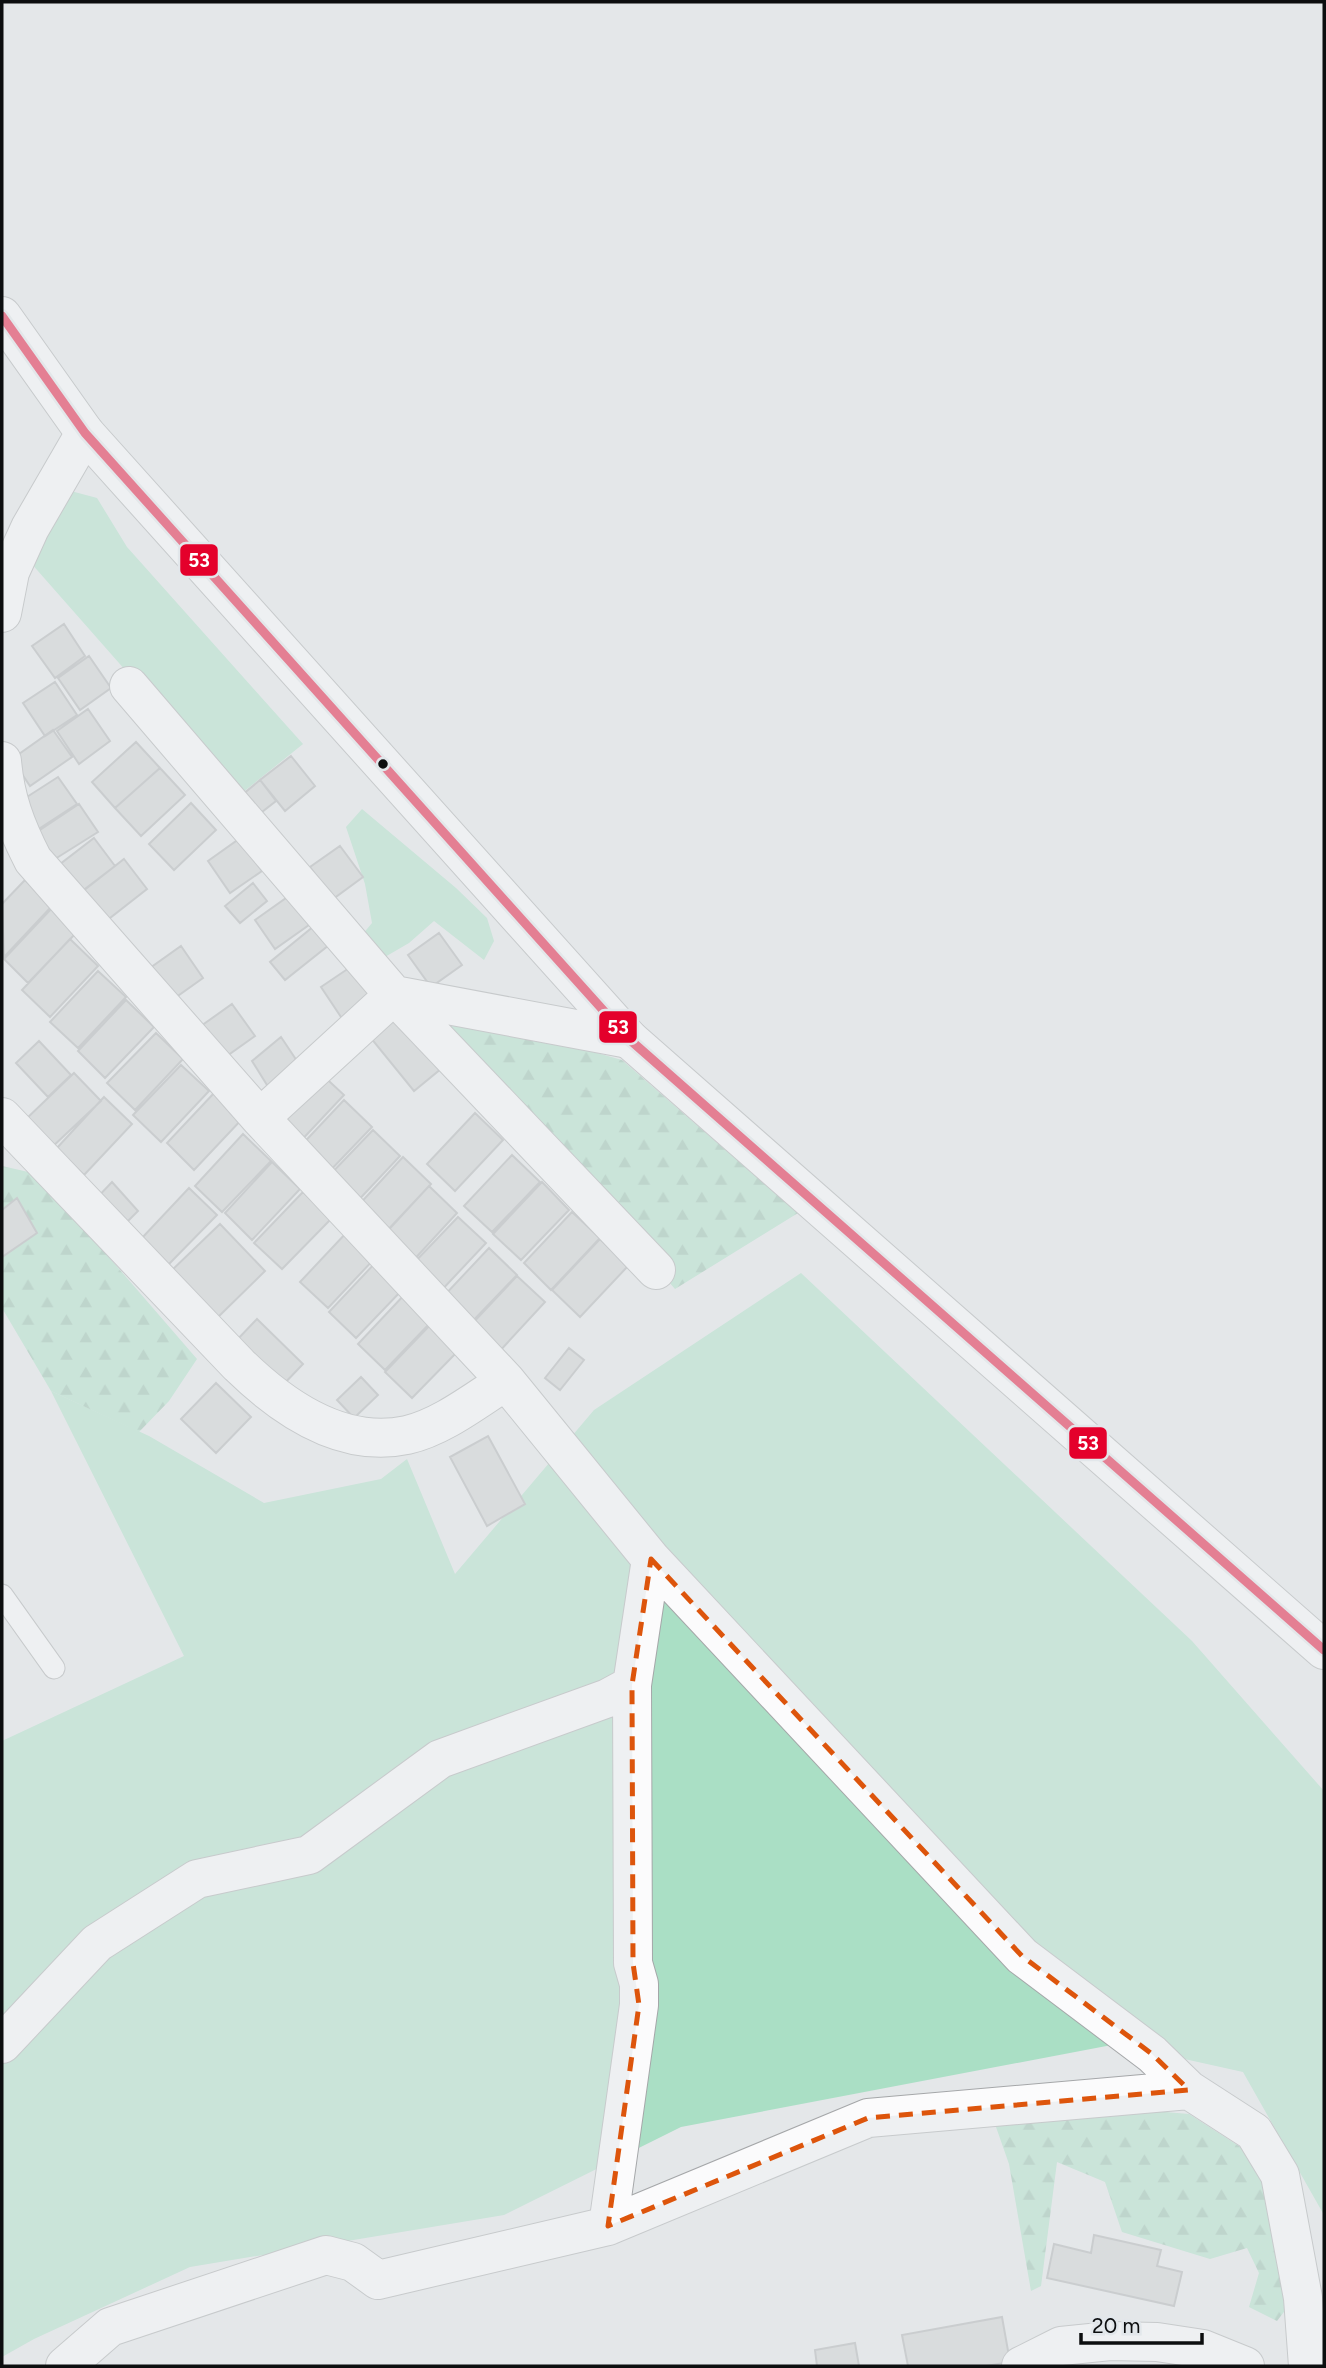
<svg xmlns="http://www.w3.org/2000/svg" width="1326" height="2368" viewBox="0 0 1326 2368" font-family="Figtree,sans-serif">
  <style>
    .green { fill: #aadfc5 }
    .forest { fill: url(#forest-firs) }
    .building { fill: #cccecf; stroke: #acaeaf; stroke-width: 2 }
    .lines { fill: none; stroke-linecap: round; stroke-linejoin: round }
    .service-casing { stroke: #a5a7a9; stroke-width: 23 }
    .minor-casing { stroke: #a5a7a9; stroke-width: 40 }
    .primary-casing { stroke: #a5a7a9; stroke-width: 40 }
    .service { stroke: #fbfbfc; stroke-width: 21 }
    .minor { stroke: #fbfbfc; stroke-width: 38 }
    .primary { stroke: #fbfbfc; stroke-width: 38 }
    .bus-1-casing { stroke: #e2e7eb; stroke-width: 14 }
    .bus-1 { stroke: #e4002b; stroke-width: 9 }
    .marked { fill: none; stroke: #dd550c; stroke-width: 5; stroke-dasharray: 14 9; stroke-linejoin: round }
    .bus-dot { fill: #0c0e0f; stroke: #e2e7eb; stroke-width: 2.5 }
    .line-badge { stroke: #e2e7eb; stroke-width: 2.5 }
    .badge-label { font-size: 19px; text-anchor: middle; font-weight: bold; fill: #fff }
  </style>
  <defs>
    <pattern id="forest-firs" width="22" height="20" patternUnits="userSpaceOnUse" patternTransform="scale(1.75)"><rect width="22" height="20" fill="#aadfc5"/><path d="M5 1l3.5 6h-7zM16 11l3.5 6h-7z" fill="#91bea8"/></pattern>
  </defs>
  <rect width="100%" height="100%" fill="#e4e7e9"/>
  <path class="green" d="M67,490L97,498L127,547L303,744L237,797L23,554Z
    M362,809L456,888L487,918L494,941L484,960L434,921L409,943L378,961L362,935L372,923L365,884L346,827Z
    M801,1273L1192,1641L1324,1791V2215L1243,2072L1117,2044L681,2127L504,2215L190,2267L34,2339L2,2357V1741L184,1656L51,1391L149,1436L264,1503L381,1479L407,1459L455,1574L594,1410Z"/>
  <path class="forest" d="M427,1005L622,1060L798,1213L675,1289Z
    M2,1166L37,1174L197,1359L169,1401L139,1432L51,1391L2,1308Z
    M1136,2092L1165,2112L1189,2114L1270,2166L1293,2300L1277,2321L1249,2307L1259,2273L1247,2248L1210,2259L1122,2232L1105,2182L1057,2162L1041,2286L1031,2291L1009,2164L989,2107Z"/>
  <path class="building" d="M64,624L85,656L55,678L32,646Z
    M89,656L111,688L80,710L58,678Z
    M55,682L77,715L45,736L23,703Z
    M88,709L110,741L79,764L57,731Z
    M53,730L72,757L30,786L12,759Z
    M136,742L160,768L115,808L92,782Z
    M291,756L315,786L285,811L260,780Z
    M160,768L185,795L141,836L115,808Z
    M58,777L77,804L34,832L16,804Z
    M260,780L276,801L258,815L242,795Z
    M191,803L216,830L174,870L149,844Z
    M79,804L98,832L55,859L37,832Z
    M94,838L115,866L77,895L55,868Z
    M239,839L262,871L230,893L208,861Z
    M340,846L363,877L333,899L310,867Z
    M124,859L147,889L101,925L78,895Z
    M25,880L52,906L4,957L2,904Z
    M253,883L267,901L240,923L225,906Z
    M296,891L316,920L275,949L255,920Z
    M52,908L77,932L28,983L4,959Z
    M319,922L334,941L285,980L270,962Z
    M439,933L462,965L431,987L408,955Z
    M70,939L98,966L50,1017L22,990Z
    M181,946L203,978L172,1000L150,968Z
    M352,966L375,997L343,1020L321,987Z
    M98,971L126,997L78,1048L50,1022Z
    M126,1000L154,1027L105,1078L78,1051Z
    M232,1004L255,1036L224,1058L201,1026Z
    M399,1015L442,1068L414,1091L370,1037Z
    M156,1033L183,1059L135,1110L107,1083Z
    M281,1037L303,1070L272,1093L252,1061Z
    M39,1041L71,1075L48,1097L16,1063Z
    M181,1065L209,1091L161,1142L133,1115Z
    M316,1069L344,1095L296,1146L268,1119Z
    M74,1073L101,1101L50,1149L24,1121Z
    M215,1092L243,1118L194,1170L167,1143Z
    M104,1097L132,1124L84,1175L56,1149Z
    M344,1100L372,1127L324,1177L296,1151Z
    M475,1113L503,1140L455,1191L427,1164Z
    M373,1130L400,1156L352,1207L324,1181Z
    M243,1134L271,1161L222,1212L195,1186Z
    M512,1155L540,1182L492,1232L464,1206Z
    M403,1157L431,1184L383,1235L355,1209Z
    M272,1162L300,1189L252,1240L225,1213Z
    M112,1182L138,1211L118,1231L92,1203Z
    M542,1182L569,1210L521,1260L493,1234Z
    M429,1186L457,1213L410,1264L381,1238Z
    M189,1188L217,1215L168,1265L141,1239Z
    M303,1192L331,1219L282,1269L254,1243Z
    M17,1198L37,1233L2,1257V1210Z
    M572,1212L600,1238L551,1290L524,1263Z
    M458,1217L486,1243L438,1294L410,1267Z
    M220,1224L265,1271L215,1320L169,1273Z
    M348,1231L376,1257L328,1308L300,1282Z
    M600,1239L628,1266L580,1317L552,1290Z
    M489,1248L517,1275L468,1326L441,1299Z
    M377,1261L404,1288L356,1338L329,1312Z
    M517,1276L545,1302L497,1354L469,1327Z
    M406,1293L433,1320L385,1370L358,1344Z
    M257,1319L303,1364L280,1388L234,1343Z
    M433,1322L460,1349L412,1398L385,1372Z
    M569,1348L584,1360L560,1390L545,1378Z
    M361,1377L378,1395L354,1418L337,1400Z
    M216,1383L251,1417L216,1453L181,1419Z
    M488,1436L525,1504L487,1526L450,1457Z
    M1094,2235L1161,2250L1157,2266L1182,2272L1174,2306L1047,2278L1054,2244L1091,2253Z
    M1002,2317L1010,2362L986,2366H908L902,2335Z
    M855,2343L859,2366H817L815,2350Z"/>
  <g class="lines">
    <g class="service-casing">
      <path id="service" d="M2,1595L54,1668"/>
    </g>
    <g class="minor-casing">
      <path id="minor" d="M2,613L10,572L30,528L85,433
        M129,686L394,995L656,1270
        M2,761C5,798 16,827 33,860L260,1118L506,1381L651,1559L1022,1956L1152,2054L1189,2090L1254,2132L1280,2175L1303,2298L1308,2366
        M2,1117L239,1365C282,1407 342,1449 407,1435C442,1427 476,1400 506,1381
        M260,1118L394,995L629,1039
        M2,2044L97,1943L197,1879L309,1855L440,1759L608,1698L632,1685
        M608,2226L639,2005V1984L633,1963L632,1685L651,1559
        M65,2366L110,2327L326,2255L353,2262L378,2280L608,2226L868,2118L1189,2090
        M1021,2366L1061,2346L1110,2341L1157,2342L1203,2349L1245,2366"/>
    </g>
    <g class="primary-casing">
      <path id="primary" d="M2,316L85,433L629,1039L1324,1650"/>
    </g>
    <use href="#service" class="service"/>
    <use href="#minor" class="minor"/>
    <use href="#primary" class="primary"/>
    <g class="bus-1-casing">
      <path id="bus-1" d="M2,316L85,433L629,1039L1324,1650"/>
    </g>
    <use href="#bus-1" class="bus-1"/>
  </g>
  <path d="M0 0H1326V2368H0ZM651,1559L1022,1956L1152,2054L1189,2090L868,2118L608,2226L639,2005L633,1963L632,1685Z" fill="#e4e7e9" fill-opacity=".55" fill-rule="evenodd"/>
  <path class="marked" d="M651,1559L1022,1956L1152,2054L1189,2090L868,2118L608,2226L639,2005L633,1963L632,1685Z"/>
  <circle class="bus-dot" cx="383" cy="764" r="6"/>
  <g class="line-badge">
    <rect x="179" y="543" width="40" height="34" rx="7" fill="#e4002b"/>
    <rect x="598" y="1010" width="40" height="34" rx="7" fill="#e4002b"/>
    <rect x="1068" y="1426" width="40" height="34" rx="7" fill="#e4002b"/>
  </g>
  <g class="badge-label">
    <text x="199" y="567">53</text>
    <text x="618" y="1034">53</text>
    <text x="1088" y="1450">53</text>
  </g>
  <rect width="1326" height="2368" fill="none" stroke="#0c0e0f" stroke-width="7"/>
  <path d="M1081 2333v10h121v-10" fill="none" stroke="#0c0e0f" stroke-width="3.5"/>
  <text x="1092" y="2333" font-size="21" fill="#0c0e0f" stroke="#e2e7eb" stroke-width="5" paint-order="stroke">20 m</text>
</svg>
